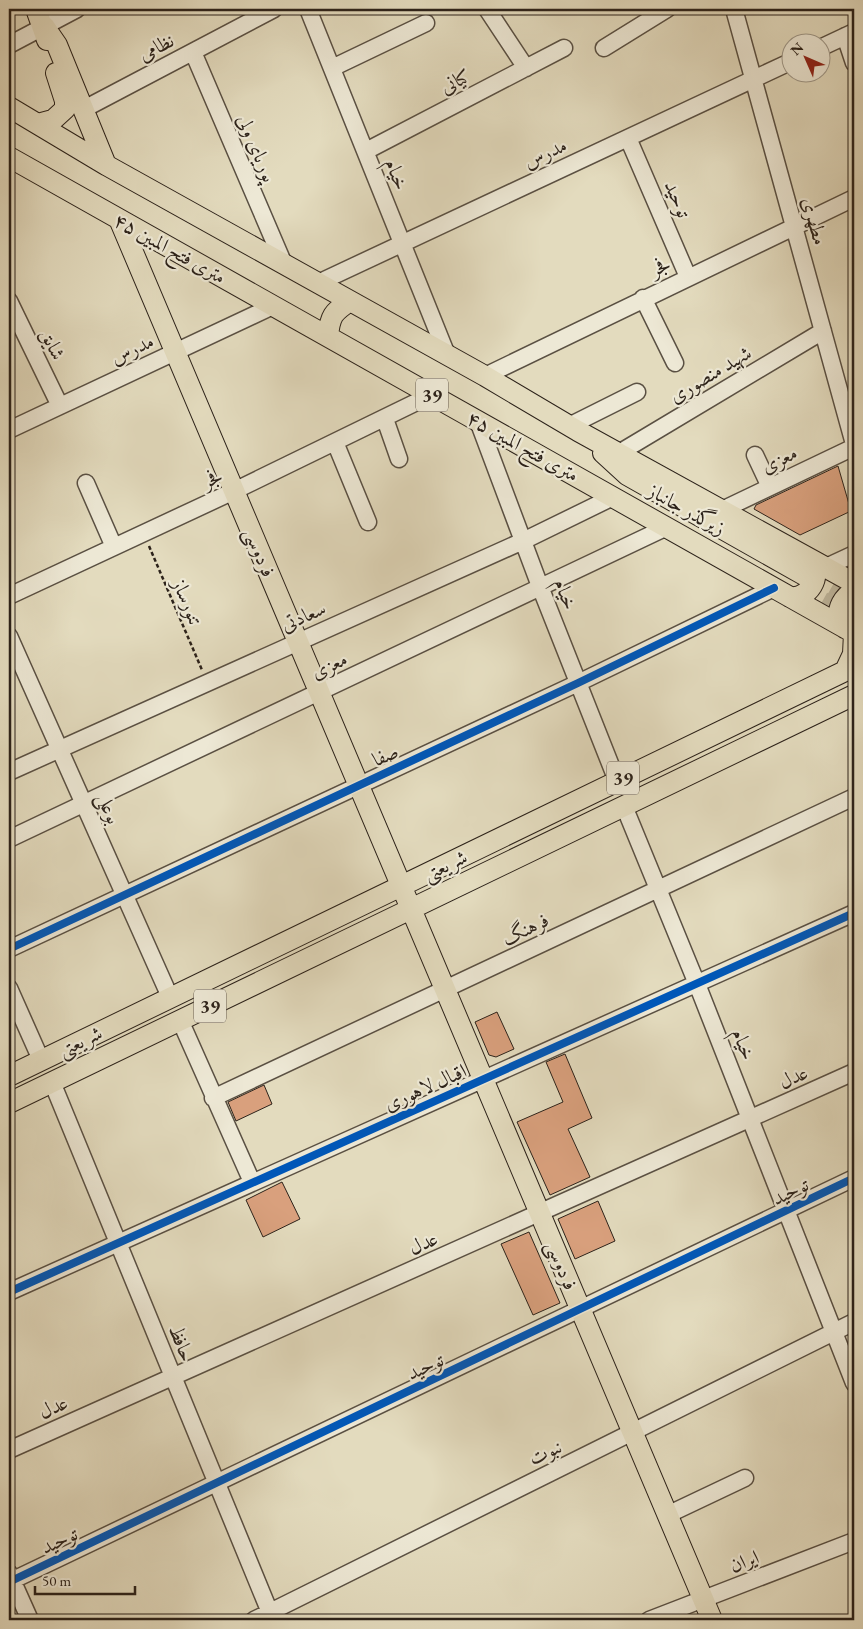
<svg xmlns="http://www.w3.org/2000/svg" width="863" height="1629" viewBox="0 0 863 1629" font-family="'EB Garamond',Amiri,serif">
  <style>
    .building { fill: #d9a07d; stroke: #2c221a }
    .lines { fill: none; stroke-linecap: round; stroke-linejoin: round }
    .major-tunnel { stroke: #beb69d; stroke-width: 20; stroke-dasharray: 20 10; stroke-linecap: butt }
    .minor-casing { stroke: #5a5043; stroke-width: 19 }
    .major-casing { stroke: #2c221a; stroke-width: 22 }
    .path { stroke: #2c221a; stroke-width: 2.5; stroke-dasharray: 4 2.5; stroke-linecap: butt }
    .minor { stroke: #ede8d5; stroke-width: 16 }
    .major { stroke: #e3dbbe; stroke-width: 20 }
    .cycleway-casing { stroke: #ede8d5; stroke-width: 11 }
    .cycleway { stroke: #0057b8; stroke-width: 8 }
    .labels { text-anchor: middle; stroke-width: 4.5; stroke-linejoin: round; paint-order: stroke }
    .shield { fill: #ede8d5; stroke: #665d52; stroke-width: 1 }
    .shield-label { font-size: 19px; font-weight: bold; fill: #2c221a }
    .street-label { font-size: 20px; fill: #2c221a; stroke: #ede8d5 }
  </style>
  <rect width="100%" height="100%" fill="#e3dbbe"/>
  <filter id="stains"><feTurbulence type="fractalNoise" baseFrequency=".004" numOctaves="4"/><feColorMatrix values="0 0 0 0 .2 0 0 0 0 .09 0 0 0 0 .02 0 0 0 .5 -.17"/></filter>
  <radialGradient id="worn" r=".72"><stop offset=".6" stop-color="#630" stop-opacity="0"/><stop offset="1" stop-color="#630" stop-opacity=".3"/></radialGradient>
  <path class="building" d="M838,466L851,511L800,535L754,509L756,505Z
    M497,1012L514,1049L496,1057L489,1055L475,1022Z
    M565,1054L592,1118L568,1129L590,1177L550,1195L517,1122L563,1102L546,1062Z
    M264,1085L272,1104L236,1121L228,1102Z
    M282,1182L300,1219L263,1237L246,1200Z
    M598,1201L615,1241L575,1259L558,1219Z
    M529,1232L560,1303L533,1315L501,1244Z"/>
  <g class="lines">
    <path class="major-tunnel" d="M804,575L854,603
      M796,587L854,619"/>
    <g class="minor-casing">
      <path id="minor" d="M308,9L447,355
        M487,9L526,68
        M734,9L854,444
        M845,36L854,63
        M9,45L77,9
        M604,48L667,9
        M820,48L854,32
        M193,52L283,262
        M332,68L426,23
        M84,109L274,9
        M628,138L688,277
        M366,151L564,48
        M318,283L790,62
        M643,298L675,363
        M9,301L60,406
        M485,376L854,198
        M385,419L399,459
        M478,421L541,589L617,781
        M569,426L637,392
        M9,430L273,306
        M335,442L368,522
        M619,453L823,331
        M755,455L770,487
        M86,483L114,547
        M722,510L854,447
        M826,567L854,554
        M9,596L234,491L431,395
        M9,636L170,997
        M9,772L523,541L613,497
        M624,806L697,984L854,1383
        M9,839L667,527
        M9,949L578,683L774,588
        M9,988L41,1060
        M180,1020L252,1182
        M52,1082L273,1620
        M213,1098L854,797
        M9,1292L854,913
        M9,1450L854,1072
        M667,1515L745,1478
        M9,1573L30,1620
        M9,1582L854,1178
        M254,1620L854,1322
        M649,1620L854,1541"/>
    </g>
    <g class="major-casing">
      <path id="major" d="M36,9L47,40
        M44,26L57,45L106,165
        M9,107L106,165L485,376L578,431L854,583
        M38,124L53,120L65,109V101L56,73
        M9,157L854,633L853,654L845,671L9,1076
        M119,219L712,1620
        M328,336C330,316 333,312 350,301
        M603,453L627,475L804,575
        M790,597C809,599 822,577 812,561
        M845,628L839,621C837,608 843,597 854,591
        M9,1103L854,695"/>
    </g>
    <path class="path" d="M149,546L202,670"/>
    <use href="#minor" class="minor"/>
    <use href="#major" class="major"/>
    <g class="cycleway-casing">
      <path id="cycleway" d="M9,949L578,683L774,588
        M9,1292L854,913
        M9,1582L854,1178"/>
    </g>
    <use href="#cycleway" class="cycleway"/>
  </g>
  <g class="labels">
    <g class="shield">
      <rect x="416" y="378.5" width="32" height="33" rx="4"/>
      <rect x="607" y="761.5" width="32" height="33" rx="4"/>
      <rect x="194" y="989.5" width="32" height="33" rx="4"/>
    </g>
    <g class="shield-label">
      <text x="432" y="402">39</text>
      <text x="623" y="785">39</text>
      <text x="210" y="1013">39</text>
    </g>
    <g class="street-label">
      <text transform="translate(156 47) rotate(-28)" y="7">نظامی</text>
      <text transform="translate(455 81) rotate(-27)" y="7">کیانی</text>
      <text transform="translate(257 148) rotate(67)" y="7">پوریای ولی</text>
      <text transform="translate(545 153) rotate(-25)" y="7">مدرس</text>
      <text transform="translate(397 174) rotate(68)" y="7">خیام</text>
      <text transform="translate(678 199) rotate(67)" y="7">توحید</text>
      <text transform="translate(815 221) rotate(75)" y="7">مطهری</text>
      <text transform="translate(170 248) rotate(29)" y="7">۴۵ متری فتح المبین</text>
      <text transform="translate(660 266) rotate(-25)" y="7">فجر</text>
      <text transform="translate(53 344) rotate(64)" y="7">شایق</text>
      <text transform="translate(132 349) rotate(-25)" y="7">مدرس</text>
      <text transform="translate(710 374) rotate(-31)" y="7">شهید منصوری</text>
      <text transform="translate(523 446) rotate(29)" y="7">۴۵ متری فتح المبین</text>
      <text transform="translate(779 459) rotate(-26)" y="7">معزی</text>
      <text transform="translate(212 478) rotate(-25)" y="7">فجر</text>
      <text transform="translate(687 509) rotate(29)" y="7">زیرگذر جانباز</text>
      <text transform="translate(260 552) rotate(67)" y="7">فردوسی</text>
      <text transform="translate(566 594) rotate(69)" y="7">خیام</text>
      <text transform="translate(188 602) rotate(67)" y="7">تنورساز</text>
      <text transform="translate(303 616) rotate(-24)" y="7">سعادتی</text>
      <text transform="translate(329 665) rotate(-25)" y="7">معزی</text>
      <text transform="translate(385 755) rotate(-25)" y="7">صفا</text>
      <text transform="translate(109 808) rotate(66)" y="7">بوعلی</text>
      <text transform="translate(445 865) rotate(-26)" y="7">شریعتی</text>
      <text transform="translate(525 929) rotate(-26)" y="7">فرهنگ</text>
      <text transform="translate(80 1041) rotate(-26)" y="7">شریعتی</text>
      <text transform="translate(744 1044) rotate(68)" y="7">خیام</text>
      <text transform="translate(793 1077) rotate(-25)" y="7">عدل</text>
      <text transform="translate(425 1087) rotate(-24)" y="7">اقبال لاهوری</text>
      <text transform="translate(790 1191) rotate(-26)" y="7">توحید</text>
      <text transform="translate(423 1243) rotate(-24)" y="7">عدل</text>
      <text transform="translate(562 1265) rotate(67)" y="7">فردوسی</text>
      <text transform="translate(182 1343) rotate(68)" y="7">حافظ</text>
      <text transform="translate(425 1366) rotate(-25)" y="7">توحید</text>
      <text transform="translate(53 1407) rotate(-24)" y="7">عدل</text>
      <text transform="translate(545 1452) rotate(-26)" y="7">نبوت</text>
      <text transform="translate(59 1540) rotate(-25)" y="7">توحید</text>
      <text transform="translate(744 1561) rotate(-21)" y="7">ایران</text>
    </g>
  </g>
  <rect width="863" height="1629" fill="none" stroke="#e3dbbe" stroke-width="30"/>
  <rect x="10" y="10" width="843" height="1609" fill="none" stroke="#2c221a" stroke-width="2.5"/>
  <rect x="15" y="15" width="833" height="1599" fill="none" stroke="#2c221a"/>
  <g transform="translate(806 58) rotate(315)"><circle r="24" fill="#ede8d5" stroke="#a0998a"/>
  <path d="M0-4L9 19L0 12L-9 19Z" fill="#8f2418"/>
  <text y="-8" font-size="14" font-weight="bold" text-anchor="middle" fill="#2c221a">N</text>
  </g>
  <path d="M35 1586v8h100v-8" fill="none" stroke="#2c221a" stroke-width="2.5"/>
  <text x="42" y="1586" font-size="15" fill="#2c221a" stroke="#ede8d5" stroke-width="4" paint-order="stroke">50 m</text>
  <rect width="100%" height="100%" filter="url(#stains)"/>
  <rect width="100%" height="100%" fill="url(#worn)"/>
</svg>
